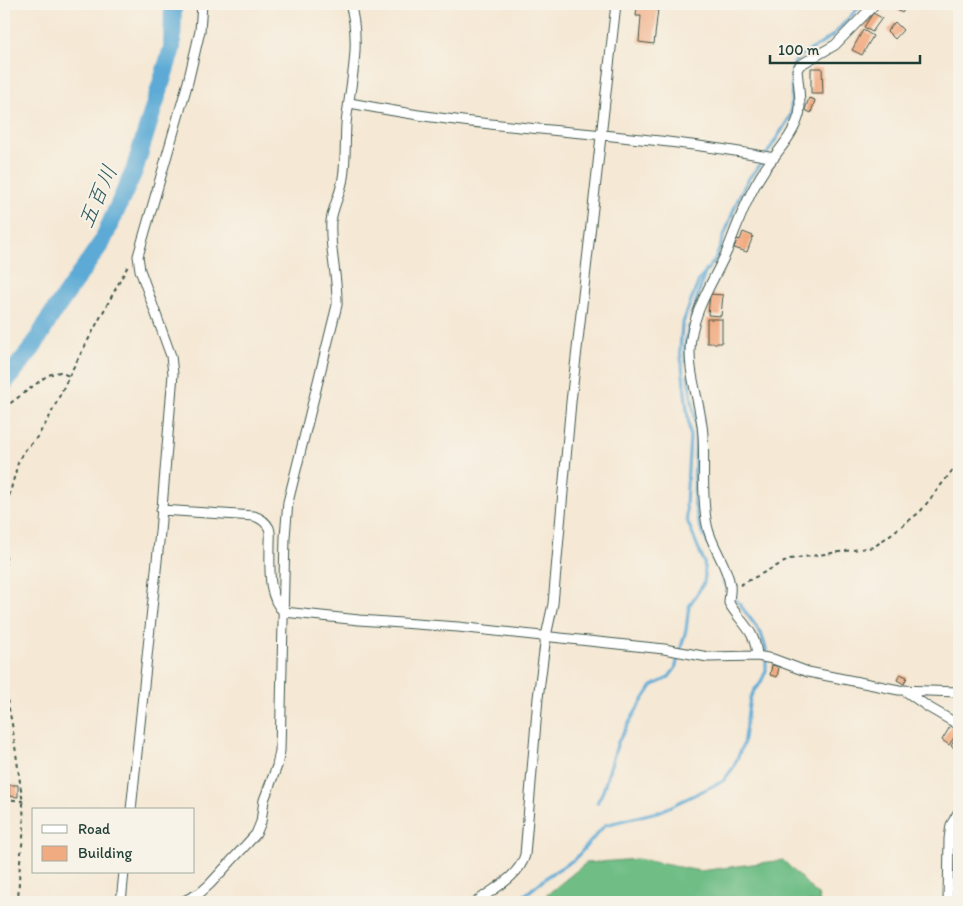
<svg xmlns="http://www.w3.org/2000/svg" width="963" height="906" viewBox="0 0 963 906" font-family="Itim,'Klee One',sans-serif">
  <style>
    .forest { fill: #70be86; stroke: #487e5d }
    .lines { fill: none; stroke-linecap: round; stroke-linejoin: round }
    .stream { stroke: #5baad5; stroke-width: 3 }
    .river { stroke: #5baad5; stroke-width: 18 }
    .building { fill: #f1ab81 }
    .minor-casing { stroke: #3f574c; stroke-width: 11 }
    .path { stroke: #3f574c; stroke-width: 2; stroke-dasharray: 4 4; stroke-linecap: butt }
    .minor { stroke: #fff; stroke-width: 9 }
    .labels { text-anchor: middle; stroke-width: 4; stroke-linejoin: round; paint-order: stroke }
    .water-label { font-size: 22px; font-style: italic; fill: #2e585c; stroke: #f7f3e8 }
  </style>
  <rect width="100%" height="100%" fill="#f7f3e8"/>
  <filter id="ink" filterUnits="userSpaceOnUse"><feTurbulence type="fractalNoise" baseFrequency=".02" numOctaves="2"/><feDisplacementMap in="SourceGraphic" scale="10" xChannelSelector="R" yChannelSelector="G"/><feConvolveMatrix kernelMatrix="1 2 1 2 8 2 1 2 1" color-interpolation-filters="sRGB"/></filter>
  <filter id="wash" filterUnits="userSpaceOnUse"><feTurbulence type="fractalNoise" baseFrequency=".0096" numOctaves="4" result="noise"/><feDisplacementMap in="SourceGraphic" scale="20" xChannelSelector="R" yChannelSelector="G"/><feGaussianBlur stdDeviation="1.12" result="paint"/><feColorMatrix in="noise" values="0 0 0 0 0 0 0 0 0 0 0 0 0 0 0 0 0 1.4 0 .05"/><feComposite in="paint" operator="in"/></filter>
  <g filter="url(#wash)">
    <rect width="100%" height="100%" fill="#f5e8d4"/>
    <path class="forest" d="M637,859L700,871L783,860L818,895L820,902H538L586,863Z"/>
    <g class="lines">
      <path class="stream" d="M691,318L703,279L706,271L715,260L739,196L749,178L760,165L788,120L791,114L792,71L794,63L801,55L818,46L833,35L862,4
        M686,362L685,346L689,326
        M688,376L696,424L694,502L699,524L722,574L723,581L727,587
        M597,803L603,791L618,742L637,709L652,686L668,678L675,669L686,630L689,606L704,583L705,575L704,562L687,520L686,504L690,435L680,349L682,326L686,314L699,280L706,272
        M511,902L526,894L551,874L575,859L605,825L661,811L723,781L733,768L743,745L750,698L755,689L760,684L766,671V649L761,633L732,594"/>
      <path class="river" d="M4,383L33,347L51,316L102,242L134,171L172,48L173,4"/>
    </g>
    <g id="blocks">
      <path class="building" d="M897,4H908L902,13L894,8Z
        M637,7L658,9L654,44L639,42L641,16H636Z
        M873,13L882,18L872,32L864,27Z
        M895,22L903,30L895,39L887,31Z
        M863,30L873,36L862,55L852,50Z
        M811,68H822L823,94H811Z
        M809,98L815,100L811,113L805,110Z
        M743,232L753,236L747,252L734,248L737,239L740,240Z
        M710,294L723,295L721,316L708,315Z
        M707,319H722V343H707Z
        M772,665L779,667L777,677L770,675Z
        M900,674L907,677L904,684L897,680Z
        M951,725L959,730L949,745L942,740Z
        M959,732V751L951,746Z
        M9,785H18V797L9,796Z"/>
    </g>
  </g>
  <g filter="url(#ink)">
    <use href="#blocks" fill-opacity="0" stroke="#3f574c" stroke-width="1"/>
    <g class="lines">
      <g class="minor-casing">
        <path id="minor" d="M350,103C382,109 415,115 447,119C556,133 666,137 774,158
          M161,510L254,516C260,518 266,522 269,528C271,533 270,539 270,544C270,565 267,598 284,612L359,620L458,627L664,649L708,657L757,656L773,659L808,672L899,690L959,692
          M757,656C755,629 742,625 729,603C729,597 731,591 730,585C727,564 711,546 707,525C701,495 705,465 703,435C701,402 686,372 691,338C696,306 714,280 727,251C738,223 748,194 765,169C777,152 793,136 799,115C802,106 798,81 797,70L800,65L835,45L875,4
          M904,690L928,707L959,725
          M131,810L160,532L173,374L171,356L140,270L138,256L188,82L200,31L202,4
          M121,902L124,872
          M182,902L200,893L210,884L256,834L261,822L264,800L277,766L280,751L285,537L288,502L337,305C338,277 329,249 331,221C333,206 341,193 343,178C346,160 345,142 346,124C350,84 362,44 350,4
          M476,902C493,889 519,877 525,855L538,698L546,636L553,604L571,402L616,4
          M948,902L949,839L951,825L959,811"/>
      </g>
      <path class="path" d="M4,408L48,375L60,372L69,376
        M740,585L790,559L874,547L920,512L959,462
        M4,600L8,500L18,463L23,452L35,440L48,420L72,370L129,264
        M4,684L12,724L23,804L24,829L20,861L18,902
        M4,799L23,801"/>
      <use href="#minor" class="minor"/>
    </g>
  </g>
  <g class="labels">
    <g class="water-label">
      <text transform="translate(97 196) rotate(-66)" y="8">五百川</text>
    </g>
  </g>
  <rect width="963" height="906" fill="none" stroke="#f7f3e8" stroke-width="20"/>
  <rect x="32" y="808" width="162" height="65" fill="#f7f3e8" stroke="#a1aaa0"/>
  <rect x="42" y="825" width="25" height="8" fill="#ffffff" stroke="#a1aaa0"/>
  <text x="78" y="834" font-size="15" fill="#1f3d34">Road</text>
  <rect x="42" y="846" width="25" height="15" fill="#f1ab81" stroke="#a1aaa0"/>
  <text x="78" y="858" font-size="15" fill="#1f3d34">Building</text>
  <path d="M770 55v8h150v-8" fill="none" stroke="#1f3d34" stroke-width="2.5"/>
  <text x="778" y="55" font-size="15" fill="#1f3d34" stroke="#f7f3e8" stroke-width="4" paint-order="stroke">100 m</text>
</svg>
